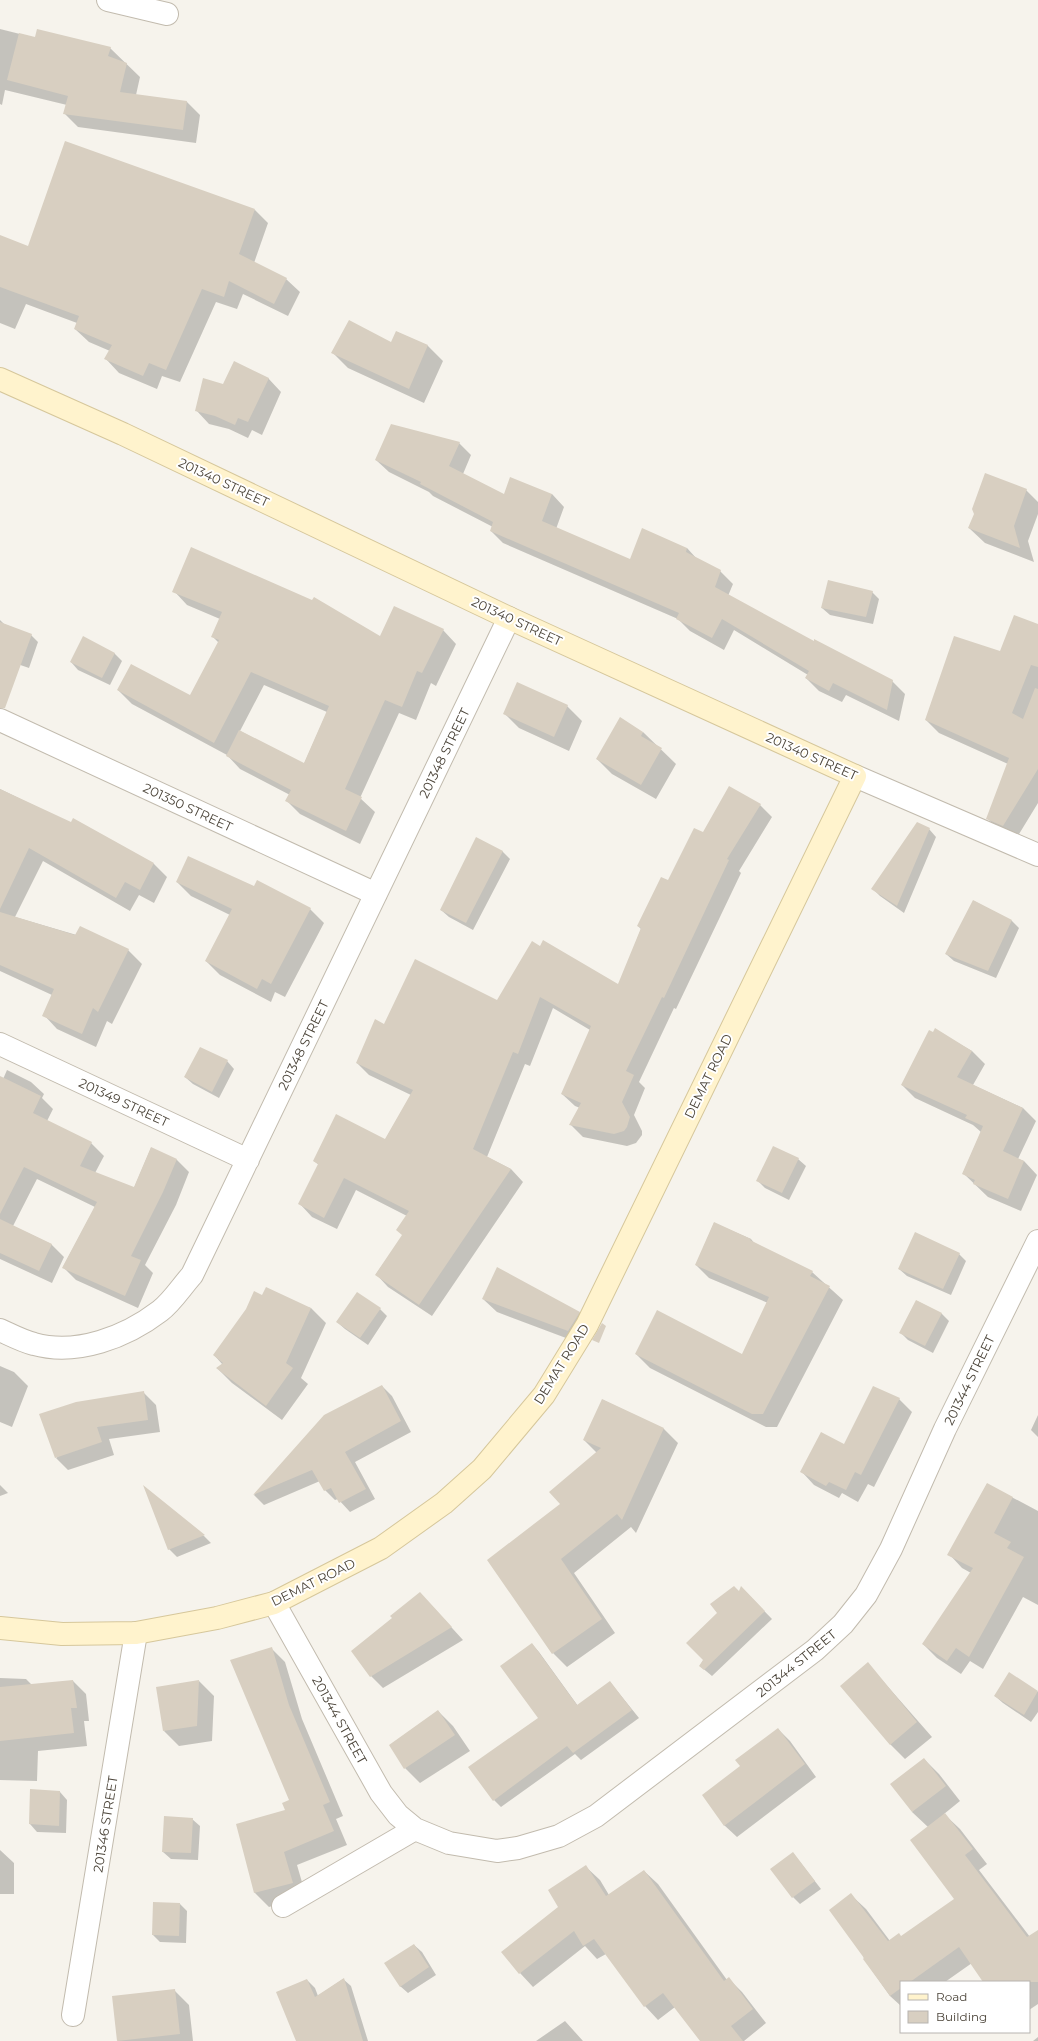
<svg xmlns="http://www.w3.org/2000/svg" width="1038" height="2041" viewBox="0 0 1038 2041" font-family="Montserrat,sans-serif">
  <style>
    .shadow { fill: #0003; fill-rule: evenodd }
    .building { fill: #d8cfc1 }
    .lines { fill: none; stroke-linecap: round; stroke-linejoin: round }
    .street-casing { stroke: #c2bbae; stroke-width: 24 }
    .secondary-casing { stroke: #d6c79b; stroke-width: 24 }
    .street { stroke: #fff; stroke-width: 22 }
    .secondary { stroke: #fff3cd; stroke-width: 22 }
    .labels { text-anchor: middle; stroke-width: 4; stroke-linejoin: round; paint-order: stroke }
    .street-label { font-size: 13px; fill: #4b4439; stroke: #fff }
  </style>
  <rect width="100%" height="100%" fill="#f6f3ec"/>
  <path class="shadow" d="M0,29L36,38L110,48L140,77L136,95L187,102L200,115L196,143L78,127L65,114L67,105L5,90L2,105L0,104Z
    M255,210L268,223L254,263L286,279L300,292L288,316L243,294L237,309L216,302L180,382L162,376L157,389L119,373L106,359L110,351L89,342L75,329L77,323L26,304L15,329L0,323V236L28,248Z
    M397,332L428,346L443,361L424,403L348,368L333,353L392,343Z
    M268,378L281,392L262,435L252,430L248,438L229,429L209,424L196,410L224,385Z
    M459,443L471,455L463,474L504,495L552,494L564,507L556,529L630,560L687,548L697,559L720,571L733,584L728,596L814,642L892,681L905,694L899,721L846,695L842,702L819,691L806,678L808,675L734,630L724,650L690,631L678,619L503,543L491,531L493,527L433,496L429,492L389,472L376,460Z
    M1026,490L1038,502V514L1028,541L1034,562L985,543L969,528Z
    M174,591L380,637L443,630L456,644L436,686L431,683L416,720L399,713L360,798L375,812L360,844L300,814L287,801L290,795L240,769L227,755L132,704L118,690L191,696L219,643L213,637L220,619L187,605ZM264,685L327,712L304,764L240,731Z
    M872,592L879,599L873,624L830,615L822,608Z
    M0,620L4,624L31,635L38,642L29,668L0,658Z
    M1038,625V803L1016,839L1001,832L988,819L1008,764L939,733L926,720L1001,653Z
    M114,653L122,661L110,685L78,670L71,662Z
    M567,706L582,721L569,751L519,728L504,713Z
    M643,732L676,764L656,799L612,774L597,759Z
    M0,789L154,864L167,877L154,903L139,895L130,911L43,861L15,917L128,950L142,964L112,1024L107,1021L96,1047L57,1029L44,1015L52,995L0,971Z
    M760,805L772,817L739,871L741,873L676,1009L674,1008L639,1082L645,1088L634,1115L642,1131V1135L636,1143L627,1146L583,1137L571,1125L580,1108L575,1106L562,1094L590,1030L553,1008L530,1066L525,1064L487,1157L511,1169L523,1182L432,1316L388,1287L376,1274L403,1236L407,1216L356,1190L337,1229L312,1217L300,1204L319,1165L314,1161L385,1140L411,1095L369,1075L357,1063L385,1025L498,1001L619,986L641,929L638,926L703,833Z
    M929,829L936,837L904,913L880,896L873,889Z
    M502,851L510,859L473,930L449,917L441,910Z
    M177,882L254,888L310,909L324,923L285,997L275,992L271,1002L220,975L206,961L230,915L191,896Z
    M974,901L1012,921L1019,928L996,978L954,961L946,954Z
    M935,1030L972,1051L985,1064L973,1085L1023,1108L1036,1121L1018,1159L1024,1161L1037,1175L1021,1211L988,1197L963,1173L981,1132L973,1125L915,1098L902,1085Z
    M227,1061L234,1069L219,1098L193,1084L185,1077Z
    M7,1070L31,1082L44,1094L42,1098L53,1109L47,1121L91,1143L104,1156L95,1173L134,1188L151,1148L177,1160L189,1172L176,1205L145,1265L153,1273L138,1308L76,1280L63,1267L95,1207L37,1179L13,1226L51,1244L64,1257L52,1283L0,1259V1086Z
    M798,1159L806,1166L789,1200L765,1188L757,1180Z
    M714,1223L751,1239L755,1244L812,1272L843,1300L777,1427H766L650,1368L636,1354L743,1355L768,1303L709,1278L696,1265Z
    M959,1254L966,1261L951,1295L907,1276L899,1269Z
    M262,1296L311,1308L326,1323L301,1378L308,1384L282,1420L232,1383L217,1368L223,1365L214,1355Z
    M483,1299L579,1312L593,1326L582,1344L497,1312Z
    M917,1301L942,1314L949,1321L933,1353L908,1340L901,1333Z
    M380,1309L387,1316L368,1345L345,1329L337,1322Z
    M0,1366L14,1372L28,1386L12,1427L0,1422Z
    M382,1386L392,1396L411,1432L355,1462L375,1499L350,1512L338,1499L335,1500L325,1490L320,1481L264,1505L254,1495L325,1416Z
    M143,1392L156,1405L160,1432L109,1439L114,1455L68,1470L56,1458Z
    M899,1399L912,1412L874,1487L868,1484L858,1502L842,1493L839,1498L814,1485L802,1472L845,1446Z
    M603,1400L664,1429L678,1443L636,1533L631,1527L574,1573L615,1633L567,1667L553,1653L561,1504L597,1453L584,1440Z
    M1038,1415V1437L1031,1430Z
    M987,1484L1038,1511V1605L1023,1597L983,1669L970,1661L961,1674L937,1658L923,1644L971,1573L962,1568L949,1554Z
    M0,1485L8,1493L0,1496Z
    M145,1488L204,1536L211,1543L177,1557L169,1549Z
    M742,1588L772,1619L712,1676L700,1666Z
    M432,1606L463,1640L383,1688L371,1676Z
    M532,1644L539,1652L578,1706L610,1682L639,1718L581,1760L575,1754L501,1807L494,1800L539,1718Z
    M271,1648L285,1662L302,1719L343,1816L336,1819L347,1845L297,1865L306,1896L269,1907L255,1893L237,1825L287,1811L291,1801Z
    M868,1664L932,1737L905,1759L890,1744Z
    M1009,1674L1038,1692V1712L1031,1722L1003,1703L995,1696Z
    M0,1678L26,1679L32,1685L73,1681L86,1694L89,1721H84L87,1746L38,1751L37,1781L0,1780Z
    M199,1681L214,1696L212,1741L179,1746L164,1731Z
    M438,1711L453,1726L470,1751L420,1783L405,1768Z
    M778,1729L790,1741L816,1777L737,1837L724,1825L741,1766Z
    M924,1759L939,1774L960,1801L944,1814L960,1829L987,1864L979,1870L1030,1937L1038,1942V2004L1029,2010V1982H984L972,1963L945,1982H901V2006L890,1996L864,1959L851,1895L866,1909L890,1941L901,1937L955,1900L928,1827L912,1812Z
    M31,1791L60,1792L67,1800L66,1833L37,1832L30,1824Z
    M192,1819L200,1826L198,1860L171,1859L163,1852Z
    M0,1850L14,1863V1894H0Z
    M793,1853L821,1889L800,1904L793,1897Z
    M586,1867L600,1880L609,1895L644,1871L658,1884L727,1980L729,1979L742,1992L766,2023L744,2041H704L675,2007L658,2020L645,2006L606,1954L597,1959L585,1946L533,1987L520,1973Z
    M180,1904L187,1911L186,1943L160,1942L153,1935Z
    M414,1945L422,1952L436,1975L408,1993L400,1986Z
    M343,1979L351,1986L368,2041H336L295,2025L307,1980L315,1988L318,1996Z
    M174,1990L189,2005L193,2041H118L113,1997Z
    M565,2021L583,2041H536Z
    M1038,2037V2041H1033Z"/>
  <path class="building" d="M37,29L111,47L108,56L127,63L120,92L187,101L183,130L63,114L68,96L7,80L19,33L35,37Z
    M65,141L255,209L239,254L287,278L274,304L229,281L224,297L202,289L166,370L149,363L143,376L104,359L112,345L74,329L79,316L0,287V235L28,246Z
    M349,320L391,342L396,331L428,345L409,389L331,353Z
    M234,361L269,378L248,422L238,418L235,425L215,416L195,411L203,378L223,384Z
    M391,424L460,442L449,466L504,494L510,477L552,494L542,521L630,559L642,528L687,548L686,552L721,570L715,587L814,641V639L893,680L887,710L833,683L829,691L805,678L809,671L722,619L712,638L676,619L679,613L490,531L493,522L420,484L421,482L375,460Z
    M985,473L1027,489L1014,526L1020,548L968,528L974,514L972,509Z
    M191,547L312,600L314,597L380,636L394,606L444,629L422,673L417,671L402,707L385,700L345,789L362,797L346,831L285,801L291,790L226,756L239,730L304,763L329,706L251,672L214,743L117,690L131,664L190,695L219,640L211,637L222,612L172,592Z
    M828,580L873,591L866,617L821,608Z
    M1014,615L1038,624V667L1031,665L1012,713L1023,719L1035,688L1038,689V769L1003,826L986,819L1009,758L925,720L954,636L1000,651Z
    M0,622L32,634L5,708H0Z
    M83,636L115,653L102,678L70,662Z
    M517,682L568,705L554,737L503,714Z
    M620,717L643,732L641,736L662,748L641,785L596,759Z
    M729,786L761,804L727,859L729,860L664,998L662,997L626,1071L634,1075L622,1102L630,1117L627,1127L624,1131L614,1134L569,1125L581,1103L561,1094L591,1026L540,997L518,1054L513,1052L473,1149L511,1169L419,1305L375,1275L402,1235L396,1230L409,1211L344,1178L324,1218L298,1204L318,1164L313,1161L336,1114L385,1139L413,1090L356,1063L375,1019L384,1024L415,959L497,1000L532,941L540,946L543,940L618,984L641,928L637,926L661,877L668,880L694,828L703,832Z
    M0,789L71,822L73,818L154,863L140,890L125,882L116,898L29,848L0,909Z
    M917,822L930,828L897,906L871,889Z
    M476,837L503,851L466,923L440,910Z
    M188,856L254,886L257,880L311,908L271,984L262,979L257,989L205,961L232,909L176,882Z
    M973,900L1012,920L988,971L945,954Z
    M0,912L75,935L80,926L129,949L98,1012L93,1008L82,1034L42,1016L54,989L0,965Z
    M935,1028L972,1051L957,1077L1023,1108L1003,1151L1024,1161L1008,1199L973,1184L975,1180L962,1174L983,1126L965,1118L967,1115L901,1085L929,1030L933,1032Z
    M200,1047L228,1060L212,1092L184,1077Z
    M0,1076L41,1096L33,1113L92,1142L80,1166L134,1187L151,1147L177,1159L163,1192L131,1256L141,1260L125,1296L62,1268L97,1202L24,1167L0,1214Z
    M773,1146L799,1158L782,1193L756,1181Z
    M0,1219L52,1244L39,1271L0,1253Z
    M714,1222L751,1239L750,1240L813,1271L810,1276L830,1286L763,1414H752L635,1354L657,1310L742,1354L769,1297L695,1265Z
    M915,1232L960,1253L943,1289L898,1269Z
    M497,1267L580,1312L568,1331L482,1299Z
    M266,1287L311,1308L286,1363L293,1368L266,1406L216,1368L223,1363L213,1355L246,1309L254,1291L262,1295Z
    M357,1292L381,1308L360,1338L336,1322Z
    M916,1300L942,1313L925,1346L899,1333Z
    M602,1323L606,1326L599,1343L592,1340Z
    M382,1385L401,1421L345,1452L366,1489L339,1503L331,1488L324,1491L312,1470L253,1495L324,1415Z
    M873,1386L900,1398L861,1475L855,1472L846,1490L829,1482L826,1486L800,1472L821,1432L844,1444Z
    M144,1391L148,1420L97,1427L102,1442L55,1458L39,1414L76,1402Z
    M602,1399L664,1428L622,1520L617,1514L561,1559L602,1619L552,1654L487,1560L560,1504L549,1492L601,1448L583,1440Z
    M987,1483L1013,1497L994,1533L1011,1542L1007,1548L1024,1557L969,1657L956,1648L947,1661L922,1644L973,1568L947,1555Z
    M143,1485L205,1535L168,1550Z
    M734,1586L739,1591L741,1586L765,1611L704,1670L699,1666L703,1660L686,1643L717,1613L710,1604Z
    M420,1592L452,1627L370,1677L351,1651L392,1618L390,1616Z
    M532,1643L577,1705L610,1681L632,1710L573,1753L567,1746L493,1801L468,1767L538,1718L500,1666Z
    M272,1647L289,1705L330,1802L323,1805L334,1831L284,1852L293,1883L254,1893L236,1824L285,1810L282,1803L289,1800L230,1660Z
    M868,1662L917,1722L890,1745L840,1686Z
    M1009,1672L1038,1691L1024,1715L994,1696Z
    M73,1680L77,1708H71L74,1733L0,1741V1687Z
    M199,1680L197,1726L163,1731L156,1687Z
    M438,1710L455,1735L404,1769L389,1745Z
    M778,1728L805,1764L724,1826L702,1795L740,1766L735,1760Z
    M924,1758L946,1786L912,1812L890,1784Z
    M30,1789L60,1791L59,1826L29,1824Z
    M945,1813L973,1849L965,1855L1027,1937L1038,1930V1982H983L959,1947L910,1982H901V1988L890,1996L863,1959L864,1958L829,1910L851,1893L888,1941L899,1933L901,1936L954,1899L910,1840Z
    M164,1816L193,1818L191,1853L162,1852Z
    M793,1852L815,1881L792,1898L770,1869Z
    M586,1865L606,1896L644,1870L724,1981L729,1977L753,2009L731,2026L743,2041H700L663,1993L644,2007L594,1939L583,1946L574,1931L519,1974L501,1952L558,1907L548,1890Z
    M153,1902L180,1903L179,1936L152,1935Z
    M414,1944L429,1967L400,1987L384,1963Z
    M344,1978L363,2041H296L276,1992L307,1979L315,1997Z
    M175,1989L180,2034L117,2041L112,1996Z"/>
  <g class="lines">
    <g class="street-casing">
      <path id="street" d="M108,0L167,14
        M0,720L376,894
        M855,776L1038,855
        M0,1044L248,1160
        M0,1330C11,1335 22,1341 34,1344C77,1356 126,1337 160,1311C172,1302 182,1286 192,1275L509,618
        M274,1603L381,1793L398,1815L415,1829L449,1843L497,1851L518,1848L559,1836L596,1816L815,1650L843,1624L866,1595L891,1549L945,1429L1038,1241
        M283,1906L415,1829
        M73,2015L136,1633"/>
    </g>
    <g class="secondary-casing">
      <path id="secondary" d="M0,379L123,434L509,618L855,776L587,1325L544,1395L482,1469L444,1503L381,1548L274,1603L217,1618L136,1633L62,1634L0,1628"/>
    </g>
    <use href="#street" class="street"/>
    <use href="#secondary" class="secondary"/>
  </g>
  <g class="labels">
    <g class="street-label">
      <text transform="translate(224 482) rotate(25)" y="5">201340 STREET</text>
      <text transform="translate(517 621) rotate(25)" y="5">201340 STREET</text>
      <text transform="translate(444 753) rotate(-64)" y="5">201348 STREET</text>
      <text transform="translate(812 756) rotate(24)" y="5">201340 STREET</text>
      <text transform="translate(188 807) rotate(25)" y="5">201350 STREET</text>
      <text transform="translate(303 1045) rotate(-64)" y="5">201348 STREET</text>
      <text transform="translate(708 1076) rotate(-64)" y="5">DEMAT ROAD</text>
      <text transform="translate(124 1102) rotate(25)" y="5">201349 STREET</text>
      <text transform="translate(561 1364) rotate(-58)" y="5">DEMAT ROAD</text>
      <text transform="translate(969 1380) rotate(-64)" y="5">201344 STREET</text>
      <text transform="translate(313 1582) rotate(-26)" y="5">DEMAT ROAD</text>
      <text transform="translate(796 1663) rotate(-39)" y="5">201344 STREET</text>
      <text transform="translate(340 1720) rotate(61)" y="5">201344 STREET</text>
      <text transform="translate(105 1824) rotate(-81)" y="5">201346 STREET</text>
    </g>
  </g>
  <rect x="900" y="1981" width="130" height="52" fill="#ffffff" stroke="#b7b4b0"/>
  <rect x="908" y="1994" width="20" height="6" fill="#fff3cd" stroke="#b7b4b0"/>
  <text x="936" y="2001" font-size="12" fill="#4b4439">Road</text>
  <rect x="908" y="2011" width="20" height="12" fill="#d8cfc1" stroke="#b7b4b0"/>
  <text x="936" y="2021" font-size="12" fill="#4b4439">Building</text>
</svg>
